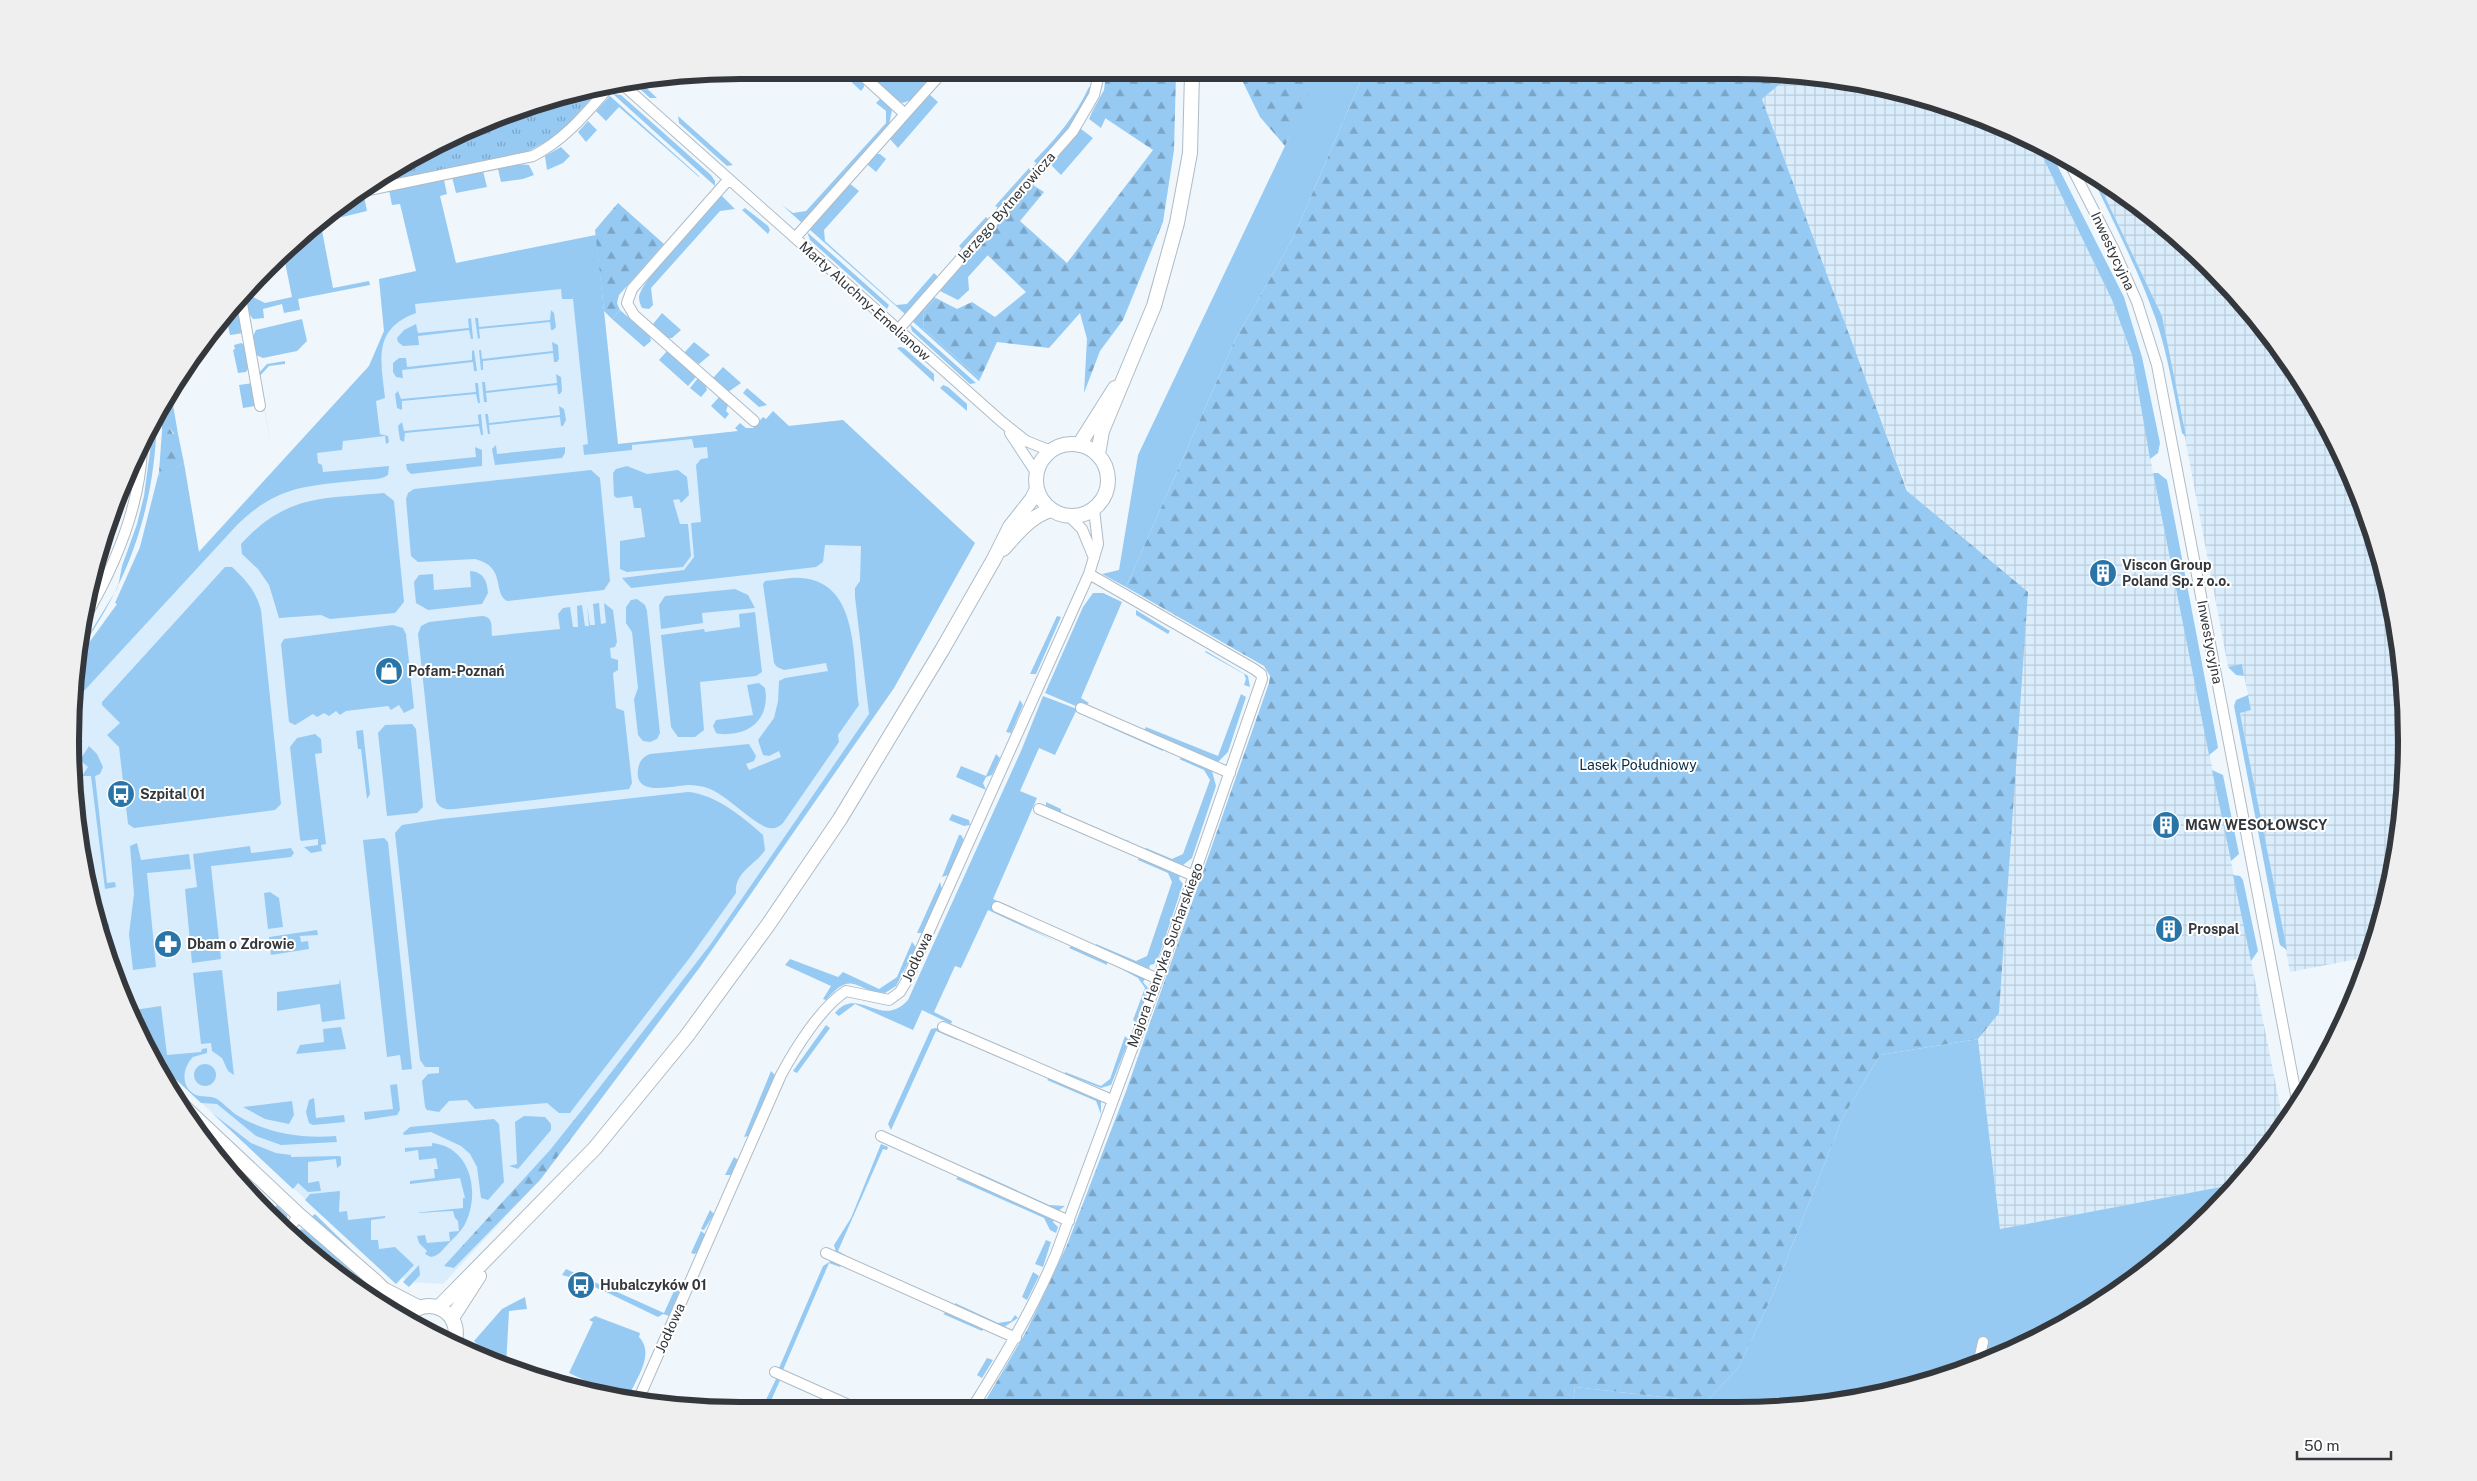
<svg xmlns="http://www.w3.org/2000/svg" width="2477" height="1481" viewBox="0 0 2477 1481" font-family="'Public Sans',sans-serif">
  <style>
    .built { fill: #daedfd }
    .industrial { fill: url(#industrial-grid) }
    .grass { fill: #96caf3 }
    .forest { fill: url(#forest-firs) }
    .park { fill: url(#park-tufts) }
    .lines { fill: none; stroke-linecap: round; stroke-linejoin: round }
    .street-casing { stroke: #afbbc5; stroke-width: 12 }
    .secondary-casing { stroke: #afbbc5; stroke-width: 16 }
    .street { stroke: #fff; stroke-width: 10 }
    .secondary { stroke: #fff; stroke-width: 14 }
    .labels { text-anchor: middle; stroke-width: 4; stroke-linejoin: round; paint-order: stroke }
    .street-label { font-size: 14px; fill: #34383c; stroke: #fff }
    .poi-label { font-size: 14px; font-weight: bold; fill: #34383c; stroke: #fff; text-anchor: start }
    .park-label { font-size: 14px; fill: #052c45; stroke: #fff }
    .rim { fill: none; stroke: #34383c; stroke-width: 6 }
  </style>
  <defs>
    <pattern id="industrial-grid" width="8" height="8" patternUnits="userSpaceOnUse" patternTransform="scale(1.25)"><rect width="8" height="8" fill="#daedfd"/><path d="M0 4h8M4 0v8" fill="none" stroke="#bcccda"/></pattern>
    <pattern id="forest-firs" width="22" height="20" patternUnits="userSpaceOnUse" patternTransform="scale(1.25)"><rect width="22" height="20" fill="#96caf3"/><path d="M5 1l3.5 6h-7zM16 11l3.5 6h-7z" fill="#7ba5c6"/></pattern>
    <pattern id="park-tufts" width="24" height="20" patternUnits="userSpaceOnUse" patternTransform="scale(1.25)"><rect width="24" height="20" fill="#96caf3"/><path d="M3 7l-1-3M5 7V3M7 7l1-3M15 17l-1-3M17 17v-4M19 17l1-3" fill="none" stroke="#7ba5c6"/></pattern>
  </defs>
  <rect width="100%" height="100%" fill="#eff7fd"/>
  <path class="built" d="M596,235L618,444L843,420L975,543L894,688L589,1115L540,1180L443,1284L408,1282L325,1204L318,1211L150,1055L139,1037L105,956L76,828L70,740L73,688L369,366L384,331L379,279Z"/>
  <path class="industrial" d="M1792,74L1952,106L2039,148L2112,300L2132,355L2153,473L2284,1125L2231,1185L2000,1229L1978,1039L1999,1012L2007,905L1909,494L1828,282L1762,99Z
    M2095,176L2109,183L2211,267L2294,368L2352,477L2404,707L2407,741L2394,872L2368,957L2290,972L2240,712L2251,710L2242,665L2228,667L2162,316Z"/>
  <path class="grass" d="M1317,73H1364L1293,238L1235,340L1126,587L1102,574L1119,570L1138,455L1285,146Z
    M844,75H854L864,84V87L861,91Z
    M868,75H883L890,80H902L906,75H934L913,99L903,103L896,100Z
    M637,79L657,98H650L631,81Z
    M1089,87L1093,89L1068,132L1037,164L1034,161C1056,138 1075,117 1089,87Z
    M613,94L621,95L711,175L715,181V186Z
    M929,94L938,102L898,148L890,139Z
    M610,96L699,176V177L619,107L606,121L596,111Z
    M881,98L892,110L889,125L802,223L782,205L793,213L806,211L886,123V111L876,103Z
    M1093,110L1106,117L1101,128L1089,119Z
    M678,116L733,165L727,166L679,123Z
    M588,121L597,130L586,142L578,132Z
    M1081,129L1093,138L1061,175L1051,165Z
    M561,147L570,156L563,163L547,170L545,156Z
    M2039,149L2052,155L2124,297L2142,357L2160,443L2158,453L2150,459L2132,355L2112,300Z
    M876,154H880L886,159L876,172L868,165L869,161Z
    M515,164L529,165L534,175L523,179L501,182L498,169Z
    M1029,168L1031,173L999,208L995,206Z
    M483,171L487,187L456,193L452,177Z
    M2090,173L2095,176L2162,316L2186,437L2182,433C2174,395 2168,354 2155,317C2137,267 2113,221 2090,173Z
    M444,180L447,194L440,196L456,263L596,235L618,444L738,431L735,428L740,423L746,428H753L763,417L766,419L773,411L789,426L843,420L975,543L894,688L700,967L589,1115L582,1110L710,945L869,714L855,597V588L860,581L861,546L825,545L823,562L816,567L631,588L622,578L684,570L694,557L691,523L701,522L696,465L701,459L708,458L707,447L694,448L692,439L632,445V450L584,455L583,445L588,444L573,299H562L561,289L415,304L416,313C372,329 381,361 385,398L376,401L380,434L388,436L389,442L386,444L385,436L343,441L342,450L317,453L318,463L322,465L323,472L389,466L388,475C380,481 364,479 354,481C304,486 277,487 238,524L72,704L75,662L117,604L115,603L140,547L159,472L160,477L184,463L199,552L369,366L384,331L379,279L416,271L400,204L392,205L389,190Z
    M849,183L859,191L824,230L825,241L896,305L907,304L934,273L938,277L905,314L809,229Z
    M721,195L735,209L720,211L651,288L653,305L649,309L642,308C640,304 639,301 639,297C642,278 705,213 721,195Z
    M364,196L367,211L334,219L332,209L347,200Z
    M745,208L768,226L770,230L768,234L742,210Z
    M986,217L989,220L962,249L959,246Z
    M320,220L333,288L369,281L370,285L298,299L300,310L284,313L282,304L263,309L264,318L253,319L247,311L246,298L251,296L265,303L292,297L283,252Z
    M807,232L889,305L887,309L810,240Z
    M978,246L988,255L968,277L969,290L958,300L940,291Z
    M933,297L936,298L924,311L923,328L980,379L979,381L911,320Z
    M237,302L244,333L230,335L226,315Z
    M551,310L554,313L556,327L553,330H551L550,322L479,329L480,338L478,339L475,318H478L479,327L550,320Z
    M620,310L650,336L651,341L644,347L612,319Z
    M662,313L681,330L672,338H667L653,324Z
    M471,318L473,339H471L469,330L418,336L419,345L403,346L398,342L397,338L404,330L416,324L418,333L469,328L468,319Z
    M302,319L307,341L297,351L263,358L254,354L252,338L256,330Z
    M910,324L976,383L970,384L912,331Z
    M552,342L558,345L559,359L557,362H554L553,353L483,361V370H481L479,350H481L482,359L553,351Z
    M694,342L710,355L699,364L684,353Z
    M241,343L245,345L249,367L246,372L238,373L233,350L235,349L234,345Z
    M900,347L904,348L934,374V382L897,348Z
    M474,350L477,371H474L473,362L402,370L403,378L396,377L393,372V363L399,358H406L407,367L472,360V351Z
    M667,351L696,377L688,386L659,360Z
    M285,361V364L269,366L259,377L271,445L258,374L267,364Z
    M723,367L741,383L728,392L713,378Z
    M556,374L561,377L562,391L560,394H558L557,385L486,393L487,402H484L482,382H485L486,391L557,383Z
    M698,378L705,384L707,390L701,397L690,388Z
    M253,383L255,406L243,408L239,385Z
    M475,383H478L480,403H478L476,394L402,401V410L397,408L395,394L398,391L401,399L476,392Z
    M943,385L948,387L967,404V411L940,388Z
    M747,388L767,405L759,407L743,393Z
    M171,393L178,434L175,435L169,427L162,431V411Z
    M719,397L728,405L726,411L729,414L725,419L711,406Z
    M559,406L564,409L566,420L563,426H561L560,417L489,425L490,434H488L485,414H488L489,423L560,415Z
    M481,414L483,435H481L479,426L405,433L404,442L400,440L398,426L402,422L404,431L479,424L478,415Z
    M157,420C154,510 129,582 76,656L118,587L122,566L137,524L144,496L153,429Z
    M496,445L497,454L565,447V453L562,458L495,465L492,449Z
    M475,447L482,450V466L411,474L407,470L406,464L476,457Z
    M627,466L647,474L678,470L687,477L689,495L681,503L679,499L673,500L680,524H688L691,556L683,567L627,572L620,569V541L645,537L641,508H634L632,496L617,498L614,496L613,473L616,469Z
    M591,470L600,478L610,581L604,590L507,601C492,592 507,567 475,559L418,562L411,556L406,499L408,493L414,489Z
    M2153,473H2158L2167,480L2217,742L2218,748L2209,755Z
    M128,480L111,544L91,589C96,568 105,550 111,529C117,512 120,496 128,480Z
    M384,493L394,501L404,602L395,613L330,619L321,615L279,618L269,585L258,569L242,554L241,544C287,494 322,499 384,493Z
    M225,567H232C246,580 256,591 261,610L281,804L275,810L134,828L128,824L119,747L107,735L120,723L102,705V702Z
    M470,571C484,572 487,581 488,593L482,604L428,610L416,603L414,582L419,575L433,574L434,590L471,587Z
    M791,578C861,574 852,657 859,705L838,735L839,742L783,823C779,827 775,829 769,828C753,824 729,797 710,789C703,786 695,785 688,785C671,786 630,798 639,765C641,759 645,756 650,754L749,744L756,756L754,761L746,764L749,770L781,757L779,751L769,756L763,755L758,740L774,718L778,701L779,681L785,678L828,671L826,663L784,670L777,667L774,663L763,584L765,581Z
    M735,589L748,595L755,608L702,613L703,623L661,629L659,605L665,596Z
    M1093,593H1103L1122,602L1081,698L1089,703L1086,705L1080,703L1078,707L1045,693L1083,607Z
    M637,599L645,605L647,611L660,733L657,739L650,742L643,741L638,735L634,699L638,688L632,632L626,623V607L631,600Z
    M599,603L601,624L606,623L604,603L613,610L617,642L615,647L610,648L611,658L618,660V670L613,673L616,708L624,711L632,783L629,789L455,809C446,810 440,809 436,801L418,634L421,626L429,622L482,616C494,617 491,627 492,636L560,629L558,614L563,608L570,607L573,627H578L577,606L582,605L585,626H589L587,605L590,625H595L593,604Z
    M1136,610L1170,631L1168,634L1136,615Z
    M755,612L762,672L756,676L700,682L704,730L695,737H678L671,727L661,635L704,629L705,632L740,627L739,614Z
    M1057,616L1061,617L1036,674H1030Z
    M393,625L403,628L406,634L414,708L404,713L399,705L391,710L388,706L346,711L340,715L336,711L329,716L324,713L317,717L313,714L295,725L289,722L281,644L284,639Z
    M1206,651L1248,676L1250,687L1244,685L1246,679L1244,674L1205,652Z
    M2242,664L2244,676L2236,675L2228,667Z
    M759,683L765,688C769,710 759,729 736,733C729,734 722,735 716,733L713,726L716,720L753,715L747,685Z
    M1241,694L1246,697L1228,752L1218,762L1144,730L1146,727L1218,756Z
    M2248,695L2251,710L2240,713L2287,950L2280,945L2279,941L2234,706L2236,700Z
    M1043,696L1077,709L1055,755L1039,748L1020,791L1037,798L993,899L1014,908L995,911L1059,943L988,910L961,968L955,966L934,1012L952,1021L951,1024L922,1010L913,1030L855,1004L839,1016L835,1013C858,985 881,1030 908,1000L1021,751Z
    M1020,700L1023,705L1011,733L1006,732Z
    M1103,723L1163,749V751L1102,724Z
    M412,724L416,729L423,807L417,813L387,816L378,733L385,725Z
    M363,730L370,794L367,799L361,749H358L356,731Z
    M70,734L75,735L83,741L71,758Z
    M315,734L321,739L322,753L315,754L326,844L321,845L322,851L311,853L304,847L318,845V839L301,841L300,839L290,747L297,738Z
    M89,746L97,754L103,767L100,774L95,776L107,883L115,882L116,887L105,889L91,776H82L88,767L80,760Z
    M996,754L1000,758L992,775L986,777L983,783L986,790L956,777L961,766L986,776Z
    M1182,758L1212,771L1216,786L1192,858L1183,865L1144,851L1146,848L1172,859L1183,854L1210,780L1204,770L1179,759Z
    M2212,770L2223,775L2239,854L2231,861Z
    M688,792C715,794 743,817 763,835L765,850C757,864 734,872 736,893L691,956L576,1105L570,1113H559L547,1103L475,1109L467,1100L449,1101L439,1112L427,1110L425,1107L422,1081L428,1074L439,1073V1067H425L420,1060L395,833L402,825L441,819Z
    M1046,802L1061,809V812L1125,840L1130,841L1127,842L1046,806Z
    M952,814L969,820L970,825L964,826L949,820Z
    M959,835H961L964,840L948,875L942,877Z
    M384,838L388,842L412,1069L402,1070L400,1055L387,1057L363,840Z
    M137,843L141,860L189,854L191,869L147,873L156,967L133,970L129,934L134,894L130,846Z
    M250,846L251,853L291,848L294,853L291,857L211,866L221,959L192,963L185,889L197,887L193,854Z
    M1139,858L1180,876L1179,879L1183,884L1159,956L1154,964L1150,965L1149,969L1096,947V944L1136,961L1147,956L1172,882L1168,873L1138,860Z
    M2233,875L2240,876L2243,880L2258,951L2251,961Z
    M940,882L942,889L922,933H917Z
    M270,892L279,898L283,927L268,929L264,893Z
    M100,920L109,924L112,957L109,965L99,929Z
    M317,930L318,935L300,936L301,942L308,941L309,949L271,955L269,937Z
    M912,942L916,947L896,986L885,993C855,992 853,968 826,1000L823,999L831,986L785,965L790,959L838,977L843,972L879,989L897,977Z
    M1071,946L1107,962V965L1069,948Z
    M1118,967L1143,977L1145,979L1143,982L1148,988L1136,1022L1133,1020L1145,988L1138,978Z
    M222,970L234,1075L228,1071L222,1058L212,1051L211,1043L201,1044L193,973Z
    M340,979L345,1019L322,1022L320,1004L277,1011V992L339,984Z
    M161,1006L167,1055L201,1052L202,1049L207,1048V1053L193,1057C183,1067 180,1085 194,1094C201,1098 210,1095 217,1099C223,1103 229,1109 235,1114C265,1133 301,1139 336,1136L337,1142L281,1145L256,1136L217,1104L201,1103L150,1055L139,1037L130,1016L134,1010Z
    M826,1025L830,1028L797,1073L793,1071Z
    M341,1027L346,1049L296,1054L300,1045L324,1042L323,1029Z
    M936,1028L957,1037V1040L936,1031L891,1130L888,1124L931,1029Z
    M1125,1036L1129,1040L1111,1085L1101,1088L1065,1074V1072L1101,1086L1110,1079Z
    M1978,1039L2000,1229L2231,1185L2179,1244L2072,1321L1910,1388L1781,1410H1572L1575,1387L1706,1402L1739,1367L1773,1294L1843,1117L1880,1055Z
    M194 1075a11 11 0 1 1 22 0a11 11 0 1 1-22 0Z
    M771,1071L775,1075L748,1136L744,1137Z
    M1049,1078L1101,1101V1114L1096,1101L1047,1080Z
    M397,1084L400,1110L397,1115L365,1120L364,1112L393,1109L390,1085Z
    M314,1098L316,1118L344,1115L345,1122L313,1125L309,1123L306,1112L309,1100Z
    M292,1101L294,1115L289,1124L265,1119L243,1107Z
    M212,1113L251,1143L276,1153L291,1155V1157L339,1156L341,1157V1165L337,1168L336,1159L308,1162V1183L319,1181L321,1191L308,1192L298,1183L293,1189Z
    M524,1116L545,1117L551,1124V1130L518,1169L509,1166L517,1164L515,1122Z
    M494,1119L499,1124L504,1182L488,1200L481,1198L477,1167L470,1154L461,1146L431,1132L404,1135L403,1133L410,1127Z
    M196,1128L239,1168L234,1177L271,1211L277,1205L287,1215L288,1221L283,1228C251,1202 217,1163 196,1128Z
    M432,1143C472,1147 481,1195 464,1226C460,1232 454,1238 449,1243C443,1249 439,1256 431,1257L425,1254L427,1251L419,1243L417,1236L425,1235L427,1243L450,1241L449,1232L459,1231L458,1221L455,1218L453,1211L413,1213L463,1208V1198H465L460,1178L410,1184V1181L435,1178L434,1169H438L436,1158L419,1160L418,1150L405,1152V1148L432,1146Z
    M881,1144L888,1147L887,1150L883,1149L838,1251L845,1255L844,1257L836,1252L834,1245L851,1218Z
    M734,1157L738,1160L731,1175H725Z
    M979,1173L1049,1205L1065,1206L1058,1211L979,1176Z
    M958,1177L1054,1219L1053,1222L1058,1227L1056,1233L1050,1230L1044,1218L956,1179Z
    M340,1191L339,1212L347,1211L348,1220L385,1216V1218L371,1220V1240H378L379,1249L395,1247L414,1265L396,1284L305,1200L310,1194Z
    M710,1210L714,1214L704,1230L701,1229Z
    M315,1214L368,1266L311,1217Z
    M301,1229L308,1231L380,1291L372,1300L368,1298L293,1236Z
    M701,1231L705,1234L697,1253L694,1254L691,1253Z
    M1046,1240L1051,1242L1043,1267L1035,1264Z
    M831,1261L841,1265L840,1267L829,1263L783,1370L779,1368L823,1266Z
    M419,1265L420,1275L409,1287L403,1282Z
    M566,1269L603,1286L601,1290L580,1280L562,1275Z
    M1033,1272L1039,1276L1027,1300L1022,1297Z
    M679,1280L683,1283L669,1316L663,1314L658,1317L604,1291L606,1287L664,1313Z
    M525,1297L527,1309L509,1311L506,1366L476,1351L475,1347L477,1344L474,1341L502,1309Z
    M955,1303L998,1323L1011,1321L1015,1315L1018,1318L1004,1327L955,1305Z
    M946,1312L983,1329L982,1331L943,1314Z
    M595,1316L640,1333L639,1337C655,1354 637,1377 629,1396L612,1393L569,1373L593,1322L589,1320Z
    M987,1358L993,1360L982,1378L977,1375Z
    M777,1377L781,1378L767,1410H761Z"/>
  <path class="forest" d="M1781,71L1792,74L1762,99L1907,491L2028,592L1999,1013L1978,1039L1880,1055L1843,1117L1773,1294L1739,1367L1706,1402L1575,1387L1572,1410H980L1027,1330L1067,1245L1125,1094L1269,683L1270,676L1264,666L1126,587L1235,340L1293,238L1364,73Z
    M1319,73L1285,146L1260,117L1239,74Z
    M1106,74H1176L1174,150L1163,222L1123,320L1100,351L1084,393L1087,339L1080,313L1049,348L997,342L980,379L923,328L924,311L936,298L957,309L972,302L995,317L1026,292L978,246L1033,185L1044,192L1020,221L1067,263L1153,150L1093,110L1104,90Z
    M618,203L664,244L619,295L617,303L620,310L612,319L604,311L595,230Z
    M167,426L169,427L173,434H178L184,463L160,478L159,472L162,431Z
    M2352,477L2394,610L2404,707Z
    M582,1110L589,1115L540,1180L454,1268L444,1266L550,1150Z"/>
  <path class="park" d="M601,88L558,135L529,151L504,159L373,184L444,139L525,105Z"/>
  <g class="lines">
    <g class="street-casing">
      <path id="street" d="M621,83L1002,422L1026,441L1051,451
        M905,114L940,75
        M2070,164L2114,250L2137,302L2157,365L2298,1105
        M729,179L632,289L627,303L634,315L754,421
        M359,192L533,156C566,139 587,112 611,85
        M795,238L905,114L862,75
        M241,298L260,406
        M898,330L1073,131L1094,95L1099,74
        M1010,433L1037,474
        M1069,516L1082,529L1094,558
        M84,619C114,568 139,511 142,450
        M1081,708L1230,773
        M1039,809L1194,876
        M997,907L1158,979
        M943,1027L1112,1100
        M881,1136L1069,1221
        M287,1231L299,1215
        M826,1253L1016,1338
        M1979,1360L1983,1342
        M775,1372L860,1410
        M639,1398L781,1075C795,1049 821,1007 846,991L889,1000L900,992L907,980L1089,574L1098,544L1094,509
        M971,1410C1003,1359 1033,1309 1056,1254L1158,979L1262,679L1261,674L1254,669L1089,574"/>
    </g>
    <g class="secondary-casing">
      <path id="secondary" d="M1036 480a36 36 0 1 1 72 0a36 36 0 1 1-72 0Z
        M1079,445L1115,388
        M1098,454L1102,431L1154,306L1177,223L1190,153L1192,74
        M1003,549C1017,534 1031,515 1052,510
        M182,1105L299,1215L375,1281L384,1290L398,1313
        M385,1290L418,1307
        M439,1307L595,1148L686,1037L768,925L840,819L942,650L994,559L1010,527L1032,499L1037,489
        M407,1317C426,1294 462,1310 455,1341
        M452,1318L479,1276"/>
    </g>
    <use href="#street" class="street"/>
    <use href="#secondary" class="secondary"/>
  </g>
  <defs>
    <g id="building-disc" transform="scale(1.4375)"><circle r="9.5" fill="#2975a8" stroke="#fff"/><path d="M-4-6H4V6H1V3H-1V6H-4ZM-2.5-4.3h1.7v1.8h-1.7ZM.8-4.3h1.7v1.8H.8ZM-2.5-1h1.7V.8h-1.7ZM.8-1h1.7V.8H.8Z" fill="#fff"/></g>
    <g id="shop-disc" transform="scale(1.4375)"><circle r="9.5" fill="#2975a8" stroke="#fff"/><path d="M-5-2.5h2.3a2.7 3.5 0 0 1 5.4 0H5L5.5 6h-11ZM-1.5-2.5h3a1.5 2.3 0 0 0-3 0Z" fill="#fff"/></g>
    <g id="bus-disc" transform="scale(1.4375)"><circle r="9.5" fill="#2975a8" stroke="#fff"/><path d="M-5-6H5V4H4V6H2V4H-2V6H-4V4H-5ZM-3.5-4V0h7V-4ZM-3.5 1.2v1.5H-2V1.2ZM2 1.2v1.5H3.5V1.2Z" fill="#fff"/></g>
    <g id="pharmacy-disc" transform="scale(1.4375)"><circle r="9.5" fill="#2975a8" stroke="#fff"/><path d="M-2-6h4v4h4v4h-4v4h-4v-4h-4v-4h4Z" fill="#fff"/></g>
  </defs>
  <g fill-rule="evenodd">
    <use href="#building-disc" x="2103" y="573"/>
    <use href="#shop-disc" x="389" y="671"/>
    <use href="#bus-disc" x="121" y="794"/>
    <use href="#building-disc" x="2166" y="825"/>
    <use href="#building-disc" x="2169" y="929"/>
    <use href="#pharmacy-disc" x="168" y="944"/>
    <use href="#bus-disc" x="581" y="1285"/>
  </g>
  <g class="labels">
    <g class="street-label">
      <text transform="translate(1006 207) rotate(-49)" y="5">Jerzego Bytnerowicza</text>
      <text transform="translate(2113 251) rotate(65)" y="5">Inwestycyjna</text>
      <text transform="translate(865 301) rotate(42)" y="5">Marty Aluchny-Emelianow</text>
      <text transform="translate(2210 642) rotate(79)" y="5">Inwestycyjna</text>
      <text transform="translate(1165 955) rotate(-70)" y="5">Majora Henryka Sucharskiego</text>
      <text transform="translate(917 957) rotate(-65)" y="5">Jodłowa</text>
      <text transform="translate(670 1328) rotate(-66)" y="5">Jodłowa</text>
    </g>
    <g class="poi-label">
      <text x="2122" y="570">Viscon Group<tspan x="2122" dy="16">Poland Sp. z o.o.</tspan></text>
      <text x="408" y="676">Pofam-Poznań</text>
      <text x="140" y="799">Szpital 01</text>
      <text x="2185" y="830">MGW WESOŁOWSCY</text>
      <text x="2188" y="934">Prospal</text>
      <text x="187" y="949">Dbam o Zdrowie</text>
      <text x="600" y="1290">Hubalczyków 01</text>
    </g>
    <g class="park-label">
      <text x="1638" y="770">Lasek Południowy</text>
    </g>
  </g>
  <path d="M0 0H2477V1481H0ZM740 79H1737A661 661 0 0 1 2398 740V741A661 661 0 0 1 1737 1402H740A661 661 0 0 1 79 741V740A661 661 0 0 1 740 79Z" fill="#efefef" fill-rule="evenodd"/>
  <path class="rim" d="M740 79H1737A661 661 0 0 1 2398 740V741A661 661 0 0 1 1737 1402H740A661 661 0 0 1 79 741V740A661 661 0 0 1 740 79Z"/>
  <path d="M2297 1451v8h94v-8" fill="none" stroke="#34383c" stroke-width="2.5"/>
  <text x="2304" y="1451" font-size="15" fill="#34383c" stroke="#ffffff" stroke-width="4" paint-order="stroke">50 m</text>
</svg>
